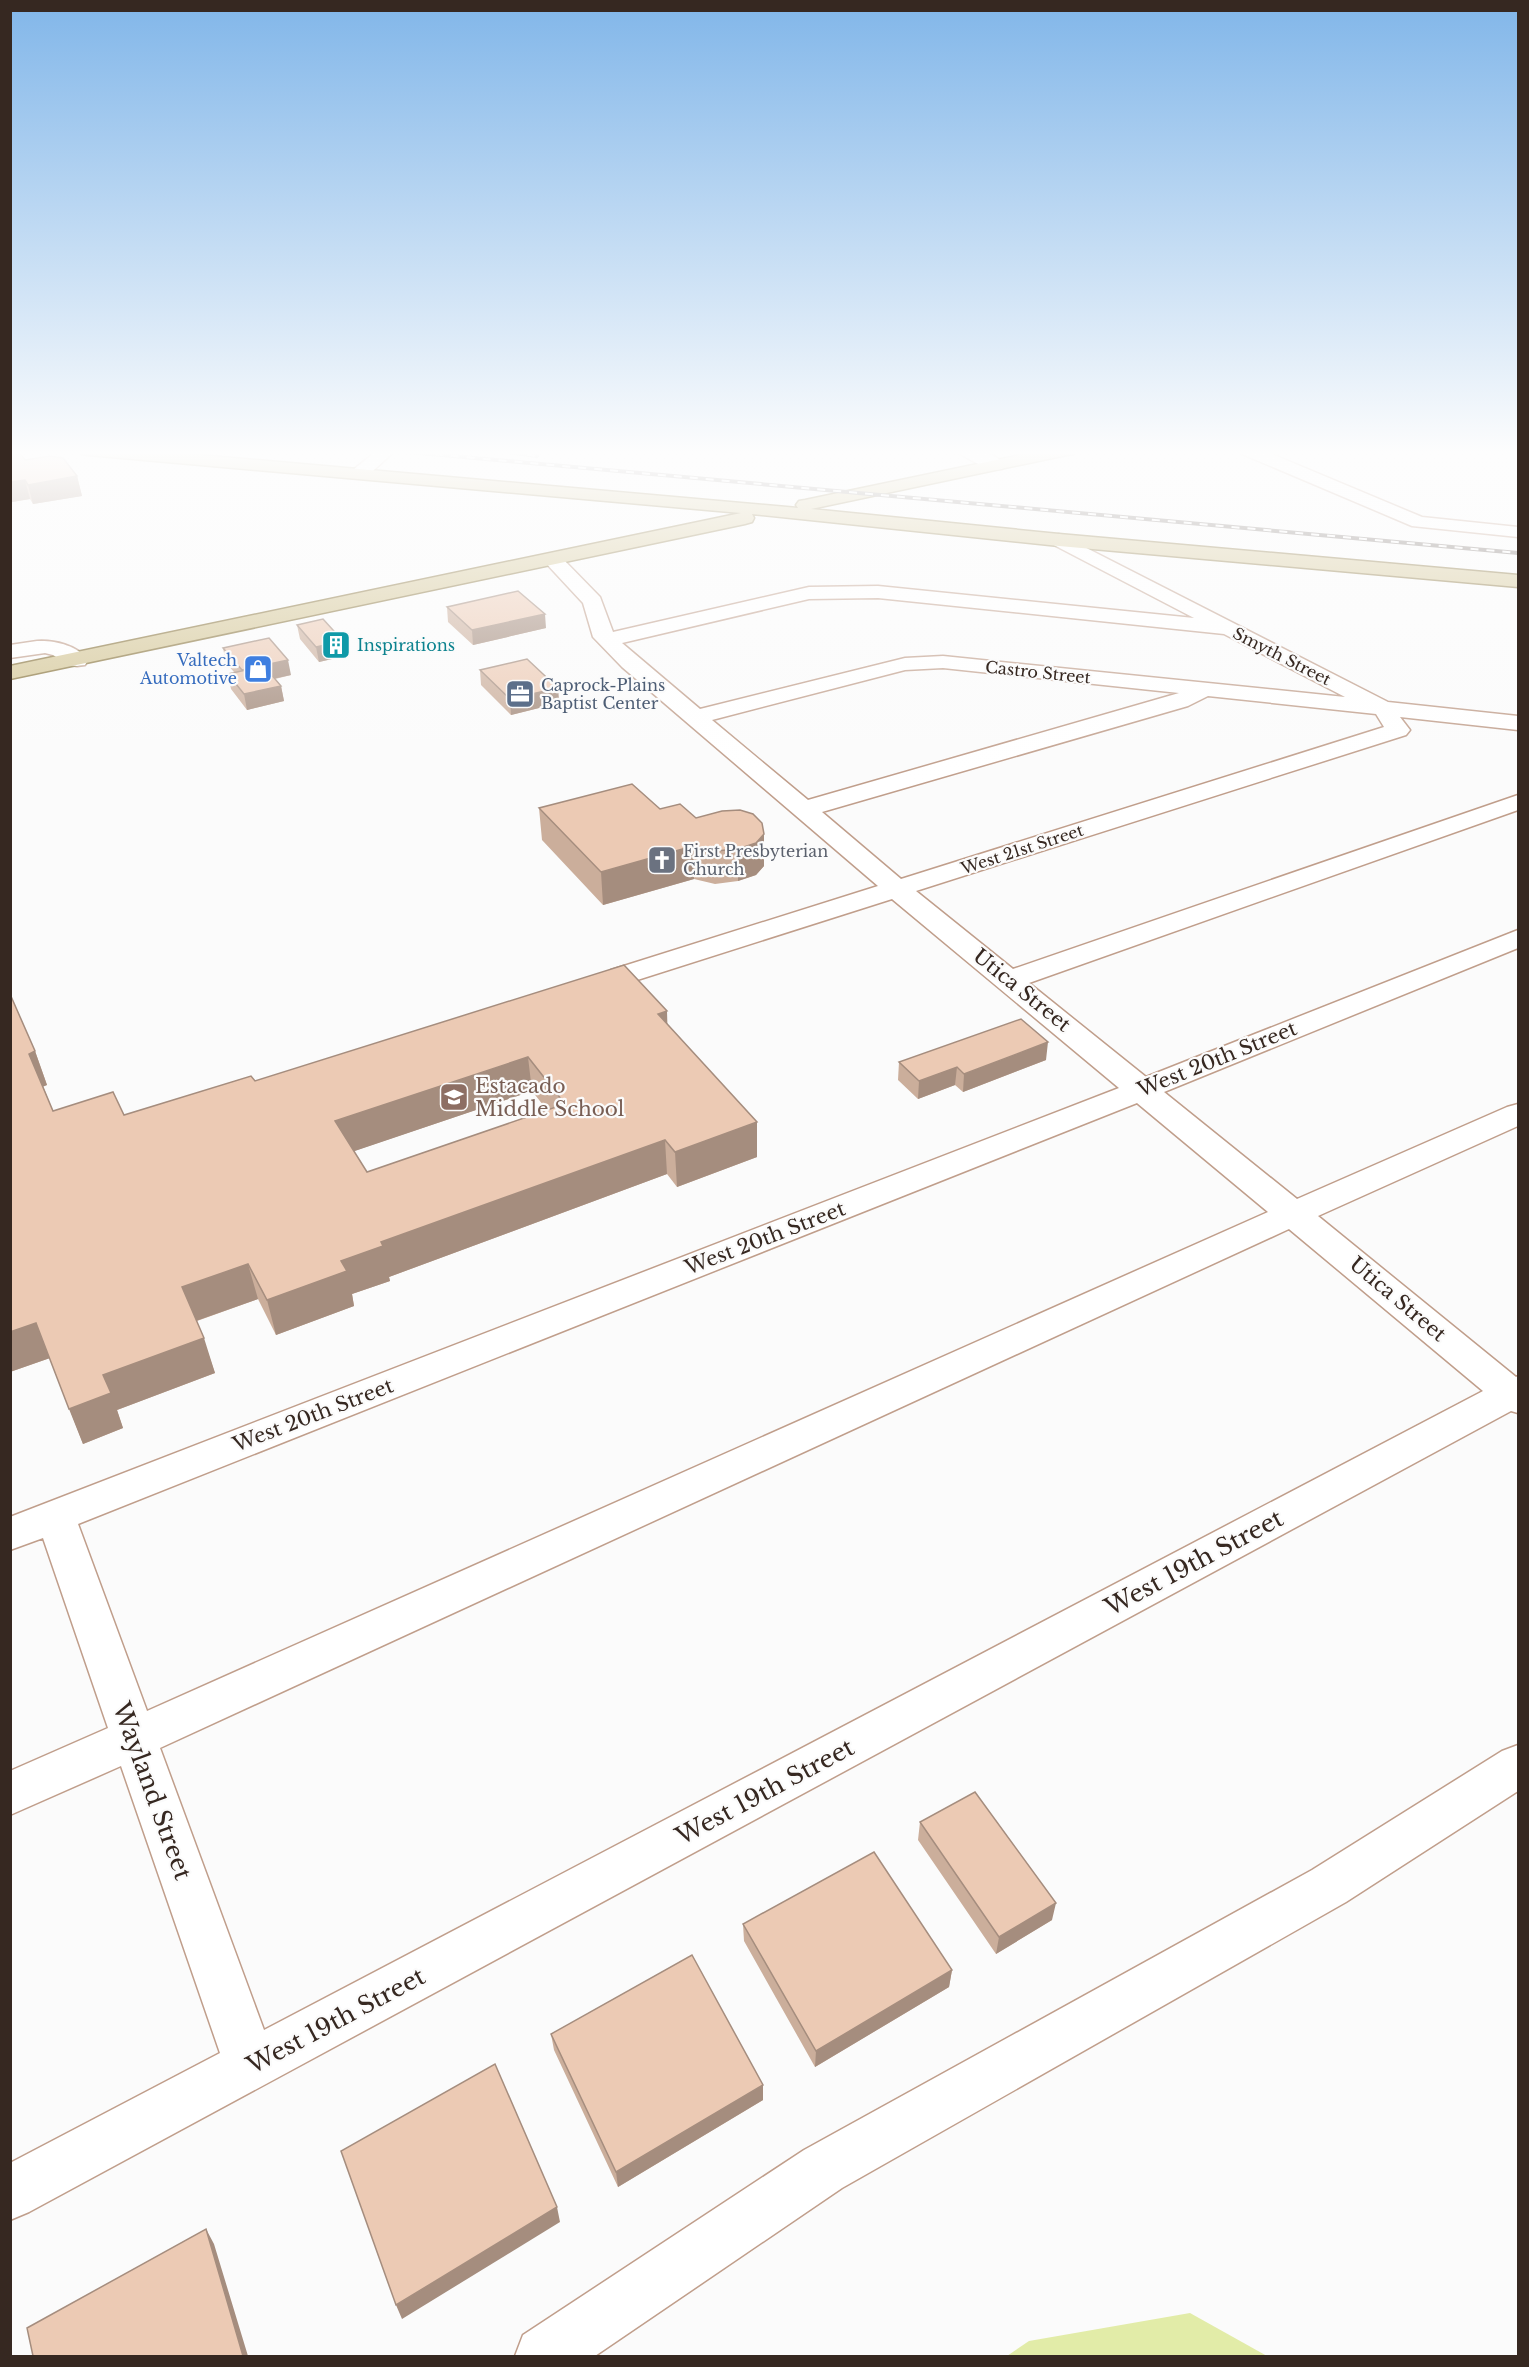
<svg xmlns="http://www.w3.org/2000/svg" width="1529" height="2367" viewBox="0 0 1529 2367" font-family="'Libre Baskerville',serif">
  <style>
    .green { fill: #e2eca8 }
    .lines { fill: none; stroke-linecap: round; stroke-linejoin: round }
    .minor-casing { stroke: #c09e8b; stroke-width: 3 }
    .major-casing { stroke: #89753e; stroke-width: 3 }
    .minor { fill: #fff; fill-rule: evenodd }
    .major { fill: #d3c594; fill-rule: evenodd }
    .rail-casing { stroke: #7b726d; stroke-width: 4 }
    .rail { stroke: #fbfbfb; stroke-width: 2; stroke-dasharray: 8; stroke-linecap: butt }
    .wall { fill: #cbae9b; fill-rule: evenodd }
    .shaded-wall { fill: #a58d7e }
    .building { fill: #eccab4; stroke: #a58d7e; stroke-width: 1.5; fill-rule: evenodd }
    .labels { text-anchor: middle; stroke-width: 4.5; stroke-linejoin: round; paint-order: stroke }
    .far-culture-label { font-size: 16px; fill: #0d838f; stroke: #fbfbfb; text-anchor: start }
    .far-street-label { font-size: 16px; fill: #362821; stroke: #fbfbfb }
    .far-shop-label { font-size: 16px; fill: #366cbe; stroke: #fbfbfb; text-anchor: end }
    .far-service-label { font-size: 16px; fill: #4e5e75; stroke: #fbfbfb; text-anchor: start }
    .far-worship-label { font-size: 16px; fill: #5b616d; stroke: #fbfbfb; text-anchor: start }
    .street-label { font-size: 20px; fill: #362821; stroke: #fbfbfb }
    .education-label { font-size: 20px; fill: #785e54; stroke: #fbfbfb; text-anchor: start }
    .near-street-label { font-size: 24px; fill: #362821; stroke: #fbfbfb }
  </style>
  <rect width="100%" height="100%" fill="#fbfbfb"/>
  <path class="green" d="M1190,2313L1267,2356H1007L1029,2341Z"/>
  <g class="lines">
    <g class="minor-casing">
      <path id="minor" d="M378,450H396L365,478H353L350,474L353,470Z
        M958,450C974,450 994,451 1005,465L1002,469C988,472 972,460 960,454Z
        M1240,450H1262L1422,517L1518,527V537L1412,526L1242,454Z
        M1059,534L1388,702L1518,716V730L1400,717L1410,730L1406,735L916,891L1013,969L1518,795V810L1029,983L1146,1077L1518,930V948L1164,1092L1297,1199L1507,1107L1518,1104V1126L1318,1216L1516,1377L1518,1376V1413L1511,1411L29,2212L10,2220V2163L220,2053L121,1766L10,1815V1771L108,1728L43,1538L10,1550V1517L1119,1088L892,899L631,982L621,985L611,982L607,976L611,970L878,886L622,667L593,637L583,603L543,560L546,556H560L600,597L613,632L809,587L878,586L1194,618L1052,544L1050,540L1052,536ZM878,598L1224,634L1345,697L943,656L905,658L700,709L622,643L809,599ZM943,668L1179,693L808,800L712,720L905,670ZM1208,696L1376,714L1384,727L901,879L822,812L1188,706ZM1137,1103L1268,1212L147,1711L78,1524ZM1289,1229L1483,1391L264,2030L160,1748Z
        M37,641C54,640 77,645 88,660L85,665L77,666L69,665L53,655L45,653L10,658V645Z
        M1518,1745V1791L1346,1902L842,2188L595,2356H515L523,2335L804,2150L1312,1870L1502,1751Z"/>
    </g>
    <g class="major-casing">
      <path id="major" d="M80,450H143L798,508L796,505L799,501L805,500L1044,450H1075L1073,454L1067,455L811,509L1059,534L1518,575V587L1059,546L752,514L754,518L752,522L745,524L10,679V666L741,513L88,455L82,454Z"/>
    </g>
    <use href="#minor" class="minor"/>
    <use href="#major" class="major"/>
    <g class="rail-casing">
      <path id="rail" d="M387,450L1518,553
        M495,450L537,456"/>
    </g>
    <use href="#rail" class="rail"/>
  </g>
  <path class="wall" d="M10,451L25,460L77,476L82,496L33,504L30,499L12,502L10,500Z
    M447,607L546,628L473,645L448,622Z
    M297,625L345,656L319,662L300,639Z
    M223,648L291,675L275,679L281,686L284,701L247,710L231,689L228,674L234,672L226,663Z
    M480,670L558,688L559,703L511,715L481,685Z
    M539,808L660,809L696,818L764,866L756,875L738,881L715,884L694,879L603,905L542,840Z
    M10,994L35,1051L47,1085L43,1086L53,1111L124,1115L255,1081L667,1025L757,1122V1157L677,1187L667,1174L389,1277L390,1281L352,1294L354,1306L276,1335L258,1299L197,1321L215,1373L117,1410L123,1428L83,1444L50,1358L10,1372ZM532,1091L547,1110L367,1172L354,1151Z
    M1046,1060L963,1092L955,1085L918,1099L898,1080L899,1062Z
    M920,1822L1052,1920L996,1954L918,1840Z
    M743,1924L952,1970L949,1987L815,2067L744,1941Z
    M551,2034L763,2100L618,2187L554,2050Z"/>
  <path class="shaded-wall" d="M77,476L82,496L33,504L28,485Z
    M25,480L30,499L12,502L10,498V482Z
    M545,614L546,628L473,645L472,630Z
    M343,641L345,656L319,662L316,647Z
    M288,660L291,675L245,685L242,670Z
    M281,686L284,701L247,710L244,694Z
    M558,688L559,703L511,715L510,699Z
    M764,834V866L756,875L738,881V849Z
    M693,846L694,879L603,905L601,872Z
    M667,1011L668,1045L658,1014Z
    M1048,1042L1046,1060L963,1092L964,1074Z
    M35,1051L47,1085L40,1088L29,1054Z
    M528,1057L532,1091L343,1155L335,1121Z
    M957,1067L955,1085L918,1099L919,1081Z
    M757,1122V1157L677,1187L675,1152Z
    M665,1140L667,1174L389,1277L390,1281L352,1294L354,1306L276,1335L267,1300L341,1261L381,1242Z
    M248,1264L258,1299L193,1322L182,1287Z
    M36,1323L50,1358L10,1372V1332Z
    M204,1338L215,1373L117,1410L123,1428L83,1444L69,1409L103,1375Z
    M1056,1903L1052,1920L996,1954L999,1937Z
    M952,1970L949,1987L815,2067L816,2051Z
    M763,2085V2100L618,2187L616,2172Z
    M557,2207L560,2222L402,2319L396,2305Z
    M206,2229L214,2244L248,2356H243Z"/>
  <path class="building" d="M18,450L25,460L50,456L63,458L77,476L28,485L25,480L10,482V451Z
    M518,591L545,614L472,630L447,607Z
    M323,619L343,641L316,647L297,625Z
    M269,638L288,660L242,670L223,648Z
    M527,659L558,688L510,699L480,670Z
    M264,666L281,686L244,694L228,674Z
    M632,784L660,809L680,804L696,818L722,811L740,810L753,814L762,823L764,834L756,843L738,849L715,851L693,846L601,872L539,808Z
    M624,965L667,1011L658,1014L757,1122L675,1152L665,1140L381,1242L383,1246L341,1261L347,1271L267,1300L248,1264L182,1287L204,1338L103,1375L111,1393L69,1409L36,1323L10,1332V994L35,1051L29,1054L53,1111L113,1092L124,1115L251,1076L255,1081ZM528,1057L565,1104L367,1172L335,1121Z
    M1021,1019L1048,1042L964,1074L957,1067L919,1081L899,1062Z
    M975,1792L1056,1903L999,1937L920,1822Z
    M874,1852L952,1970L816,2051L743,1924Z
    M692,1955L763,2085L616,2172L551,2034Z
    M495,2064L557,2207L396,2305L341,2151Z
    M206,2229L243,2356H33L27,2328Z"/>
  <linearGradient id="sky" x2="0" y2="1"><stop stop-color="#81b6e9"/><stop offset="0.58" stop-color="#fdfdfd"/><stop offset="1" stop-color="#fdfdfd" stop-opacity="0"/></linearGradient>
  <rect width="1529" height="781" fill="url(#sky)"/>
  <defs>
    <g id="building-square" transform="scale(1.5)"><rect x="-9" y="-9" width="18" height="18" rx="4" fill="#0f9aa8" stroke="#fbfbfb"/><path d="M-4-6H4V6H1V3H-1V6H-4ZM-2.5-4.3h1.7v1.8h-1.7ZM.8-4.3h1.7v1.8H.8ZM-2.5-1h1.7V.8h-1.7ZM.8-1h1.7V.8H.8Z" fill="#fff"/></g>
    <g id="shop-square" transform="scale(1.5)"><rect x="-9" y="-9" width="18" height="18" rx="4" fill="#3f7fe0" stroke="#fbfbfb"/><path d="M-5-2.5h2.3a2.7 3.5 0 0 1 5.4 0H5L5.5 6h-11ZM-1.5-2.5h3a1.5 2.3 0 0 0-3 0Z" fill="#fff"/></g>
    <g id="office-square" transform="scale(1.5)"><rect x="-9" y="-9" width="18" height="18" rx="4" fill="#5c6f8a" stroke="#fbfbfb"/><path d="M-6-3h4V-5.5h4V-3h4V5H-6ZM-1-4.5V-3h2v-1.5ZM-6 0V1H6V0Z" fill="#fff"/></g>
    <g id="church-square" transform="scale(1.5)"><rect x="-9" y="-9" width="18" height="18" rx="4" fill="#6b7280" stroke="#fbfbfb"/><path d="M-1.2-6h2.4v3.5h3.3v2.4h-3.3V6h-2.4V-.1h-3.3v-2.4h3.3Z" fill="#fff"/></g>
    <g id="school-square" transform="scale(1.5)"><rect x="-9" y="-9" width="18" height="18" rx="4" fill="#8d6e63" stroke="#fbfbfb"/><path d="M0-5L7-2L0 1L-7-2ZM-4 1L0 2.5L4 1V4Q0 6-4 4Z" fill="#fff"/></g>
  </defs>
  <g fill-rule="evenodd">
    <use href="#building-square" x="336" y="645"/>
    <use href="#shop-square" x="258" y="669"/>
    <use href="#office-square" x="520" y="694"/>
    <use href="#church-square" x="662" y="860"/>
    <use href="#school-square" x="454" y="1097"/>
  </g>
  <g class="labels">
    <g class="far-culture-label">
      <text x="357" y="651">Inspirations</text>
    </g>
    <g class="far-street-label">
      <text transform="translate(1282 656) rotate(27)" y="6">Smyth Street</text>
      <text transform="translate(1038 672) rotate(6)" y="6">Castro Street</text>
      <text transform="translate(1022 849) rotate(-18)" y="6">West 21st Street</text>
    </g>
    <g class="far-shop-label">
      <text x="237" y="666">Valtech<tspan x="237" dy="18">Automotive</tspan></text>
    </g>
    <g class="far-service-label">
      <text x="541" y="691">Caprock-Plains<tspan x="541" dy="18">Baptist Center</tspan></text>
    </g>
    <g class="far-worship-label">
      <text x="683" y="857">First Presbyterian<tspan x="683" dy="18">Church</tspan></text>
    </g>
    <g class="street-label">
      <text transform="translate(1022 990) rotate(39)" y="7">Utica Street</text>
      <text transform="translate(1217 1059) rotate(-22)" y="7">West 20th Street</text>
      <text transform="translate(765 1238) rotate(-21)" y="7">West 20th Street</text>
      <text transform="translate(1398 1299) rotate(40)" y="7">Utica Street</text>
      <text transform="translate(313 1415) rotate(-21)" y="7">West 20th Street</text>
    </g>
    <g class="education-label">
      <text x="475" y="1093">Estacado<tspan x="475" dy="23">Middle School</tspan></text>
    </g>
    <g class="near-street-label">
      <text transform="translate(1194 1563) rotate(-28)" y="8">West 19th Street</text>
      <text transform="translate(152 1791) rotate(70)" y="8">Wayland Street</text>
      <text transform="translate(765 1792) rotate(-28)" y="8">West 19th Street</text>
      <text transform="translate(336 2021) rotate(-28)" y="8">West 19th Street</text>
    </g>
  </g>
  <rect width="1529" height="2367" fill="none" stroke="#362821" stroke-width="24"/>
</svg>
